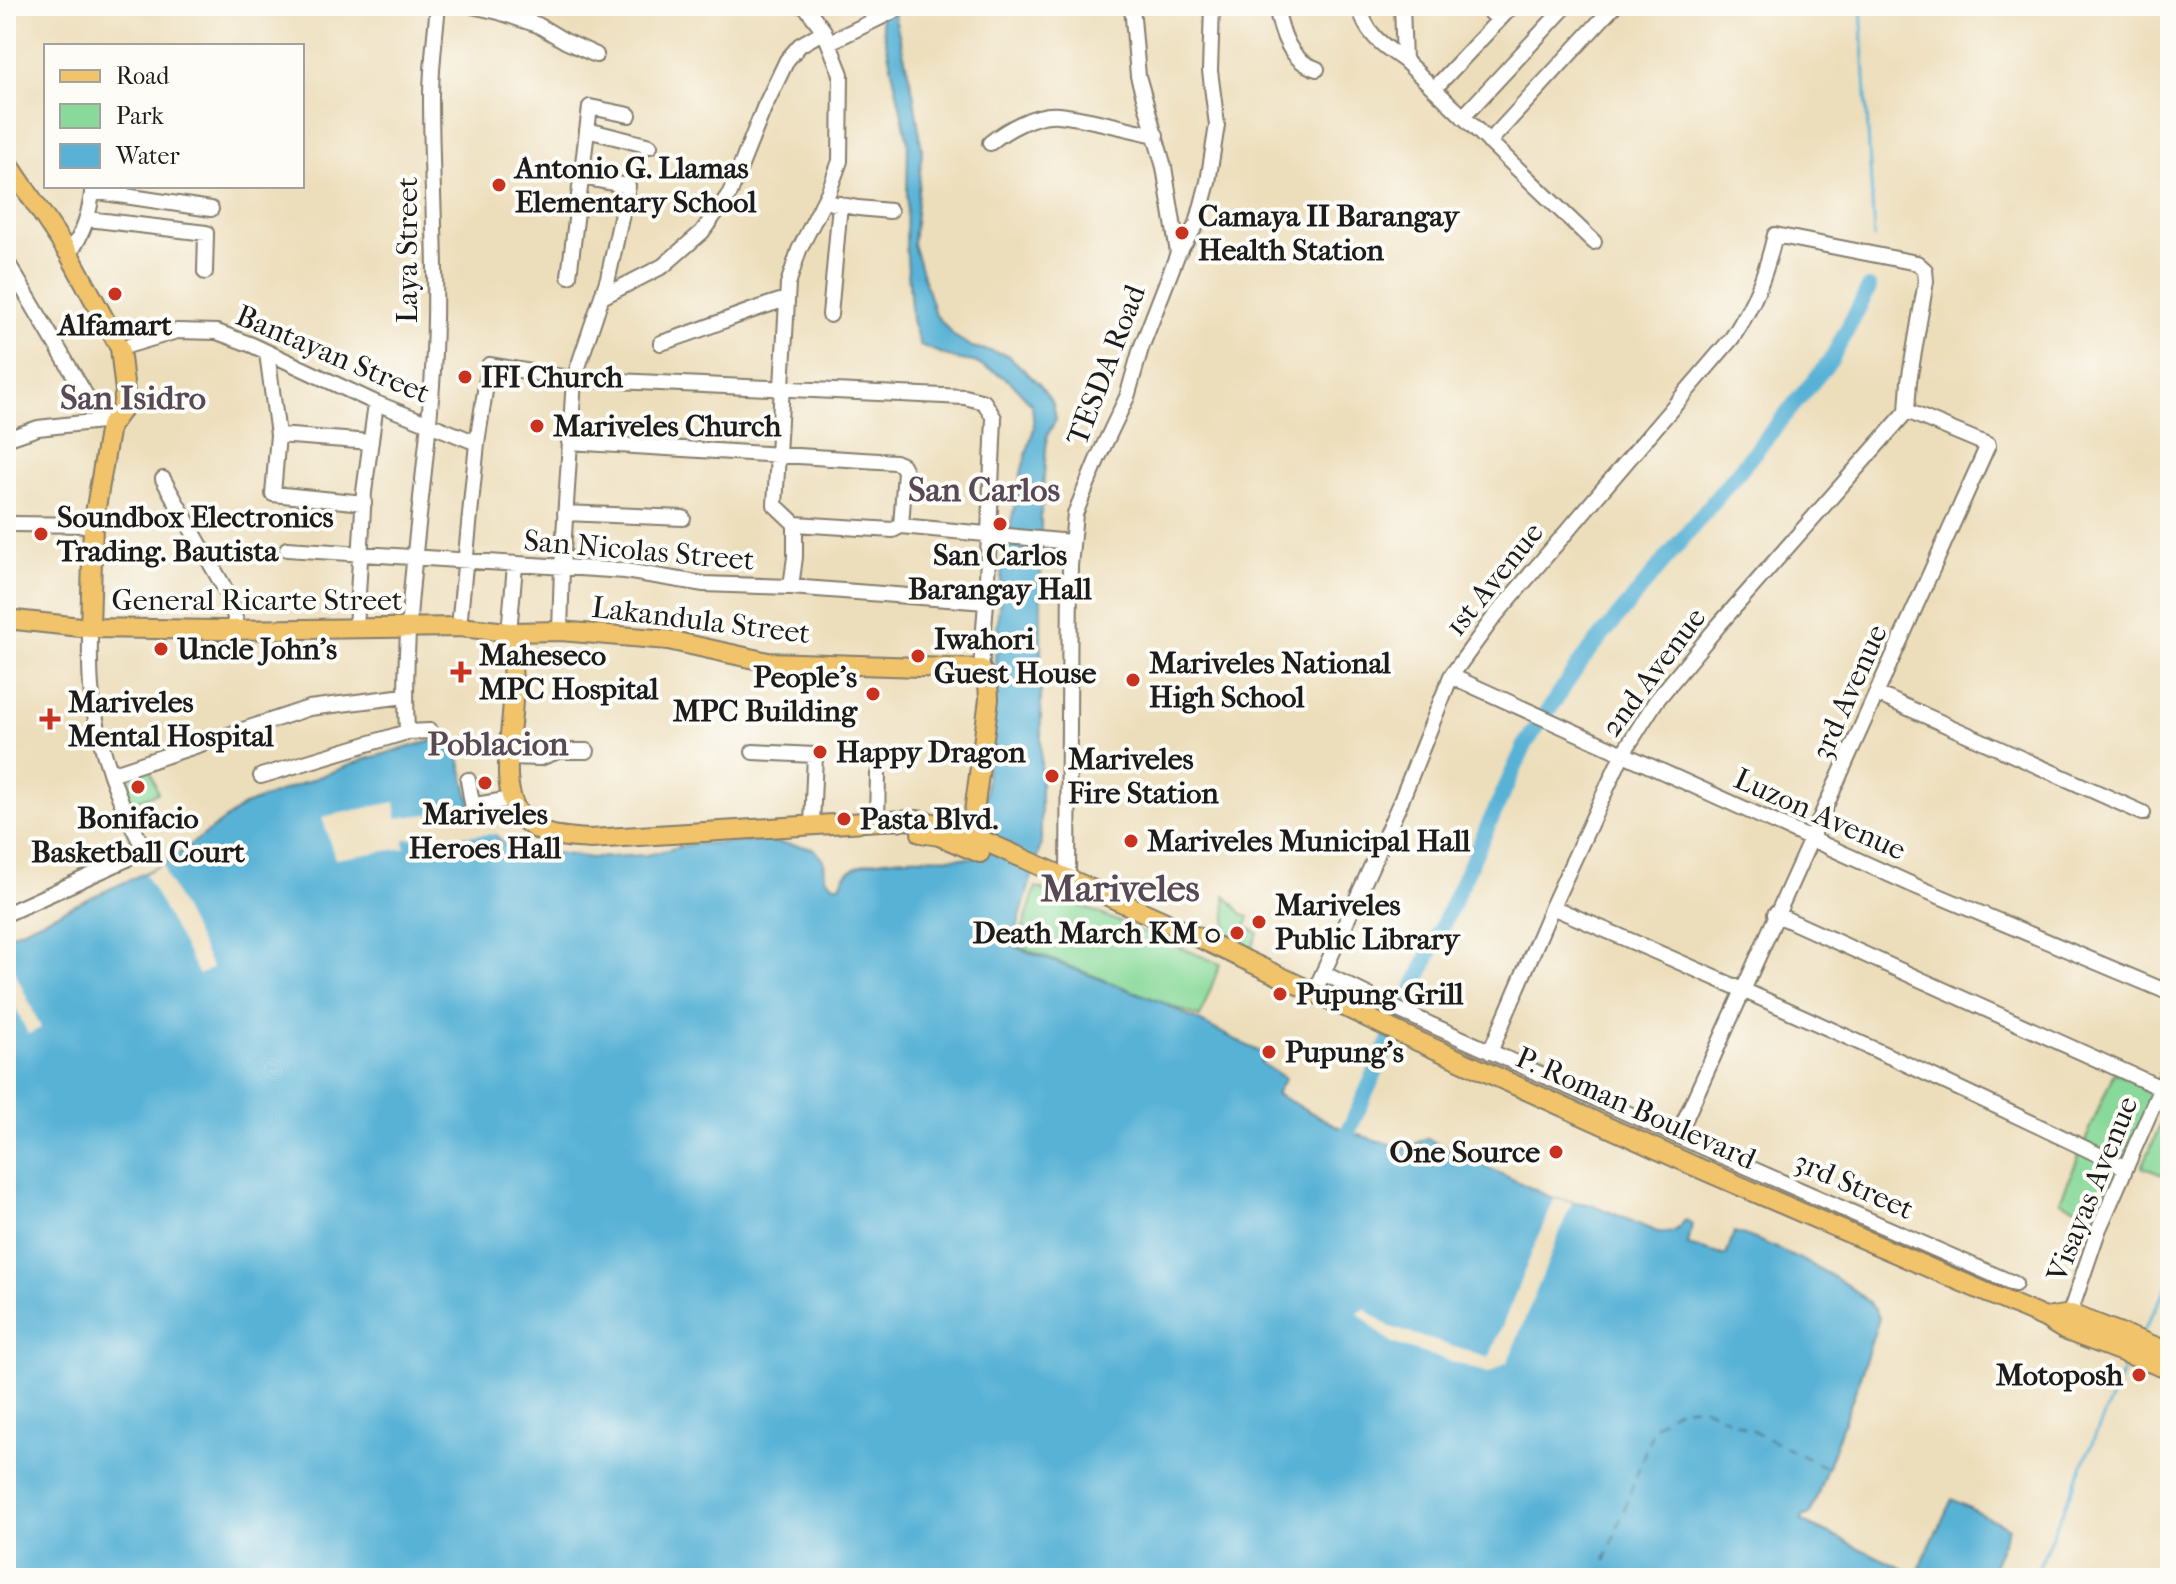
<svg xmlns="http://www.w3.org/2000/svg" width="2176" height="1584" viewBox="0 0 2176 1584" font-family="'IM FELL French Canon',serif">
  <style>
    .green { fill: #88d99a; stroke: #527a5b; stroke-width: 2 }
    .water { fill: #59b2d6; stroke: #3a6779; stroke-width: 2 }
    .pier { fill: #eddebb }
    .lines { fill: none; stroke-linecap: round; stroke-linejoin: round }
    .stream { stroke: #59b2d6; stroke-width: 3 }
    .river { stroke: #59b2d6; stroke-width: 16 }
    .ferry { stroke: #376070; stroke-width: 2; stroke-dasharray: 10 8; stroke-linecap: butt }
    .minor-casing { stroke: #847d6c; stroke-width: 18 }
    .major-casing { stroke: #847d6c; stroke-width: 22 }
    .minor { stroke: #fff; stroke-width: 14 }
    .major { stroke: #f1c36a; stroke-width: 18 }
    .poi-dot { fill: #c8321e; stroke: #fdfcf7; stroke-width: 3 }
    .labels { text-anchor: middle; stroke-width: 8; stroke-linejoin: round; paint-order: stroke }
    .poi-label { font-size: 30px; font-weight: bold; fill: #1c1c1c; stroke: #fdfcf7; text-anchor: start }
    .street-label { font-size: 30px; fill: #1c1c1c; stroke: #fdfcf7 }
    .quarter-label { font-size: 34px; font-weight: bold; fill: #584956; stroke: #fdfcf7 }
    .district-label { font-size: 38px; font-weight: bold; fill: #584956; stroke: #fdfcf7 }
  </style>
  <rect width="100%" height="100%" fill="#fdfcf7"/>
  <filter id="ink" filterUnits="userSpaceOnUse"><feTurbulence type="fractalNoise" baseFrequency=".0125" numOctaves="2"/><feDisplacementMap in="SourceGraphic" scale="16" xChannelSelector="R" yChannelSelector="G"/><feConvolveMatrix kernelMatrix="1 2 1 2 8 2 1 2 1" color-interpolation-filters="sRGB"/></filter>
  <filter id="wash" filterUnits="userSpaceOnUse"><feTurbulence type="fractalNoise" baseFrequency=".006" numOctaves="4" result="noise"/><feDisplacementMap in="SourceGraphic" scale="32" xChannelSelector="R" yChannelSelector="G"/><feGaussianBlur stdDeviation="1.8" result="paint"/><feColorMatrix in="noise" values="0 0 0 0 0 0 0 0 0 0 0 0 0 0 0 0 0 1.4 0 .05"/><feComposite in="paint" operator="in"/></filter>
  <g filter="url(#wash)">
    <rect width="100%" height="100%" fill="#eddebb"/>
    <path class="green" d="M150,768L158,793L126,805L117,781Z
      M1036,887L1220,964L1200,1017L1017,946Z
      M1225,895L1242,914L1249,917L1246,927L1258,933L1251,951L1227,939Z
      M2114,1072L2156,1090L2100,1218L2060,1201Z
      M2170,1104V1178L2142,1167Z"/>
    <path class="water" d="M878,6H892L913,92L922,150L913,244L935,314L954,336L972,347L1008,355L1040,385L1053,404L1056,419L1047,436L1041,516V844L1012,946L1161,1002L1264,1054L1261,1063L1285,1078L1276,1094L1348,1132L1406,1149L1426,1138L1554,1199L1593,1205L1658,1232C1672,1234 1677,1232 1685,1220L1692,1223L1688,1245L1726,1256L1734,1232C1765,1240 1871,1288 1879,1318L1857,1386L1810,1515L1803,1516L1801,1521L1916,1575L1952,1499L2009,1528L1988,1578H6V937L164,864L245,805L366,759L453,735L472,808L506,846L591,858L647,855L691,844L765,841L813,848L824,860L825,877L834,885H840C843,879 845,873 851,870C874,854 945,858 974,858L984,832L986,779L1002,566L1022,469L1034,428L1032,405L1011,382L995,372L974,362L955,359L920,345L912,320L906,246L908,142Z"/>
    <path class="pier" d="M395,802L397,818L472,808L497,834L404,839L405,848L335,859L322,817Z
      M164,864L166,875L212,968L199,975L145,874Z
      M6,953L41,1028L28,1034L6,987Z
      M1554,1199L1572,1202L1508,1361L1489,1373L1391,1343L1358,1313L1365,1309L1390,1327L1489,1358Z"/>
    <g class="lines">
      <path class="stream" d="M1861,6L1874,238
        M2142,1334L2170,1281
        M2034,1578L2127,1362"/>
      <path class="river" d="M1348,1132L1526,743L1582,660L1831,360L1869,288"/>
      <path class="ferry" d="M1599,1578L1654,1427C1670,1411 1681,1405 1704,1407L1827,1468"/>
    </g>
  </g>
  <g filter="url(#ink)">
    <g class="lines">
      <g class="minor-casing">
        <path id="minor" d="M472,6L499,12L504,6
          M1132,6L1138,76L1164,167L1178,253
          M1276,6C1281,32 1289,61 1317,69
          M1360,6C1364,33 1382,45 1404,60
          M1402,6L1404,60L1594,242
          M1484,6L1499,20
          M499,12L538,25L565,41L596,55
          M830,42L904,6
          M1434,89L1512,6
          M1463,117L1566,6
          M587,130L650,146
          M1489,142L1614,6
          M990,143C1007,129 1036,113 1058,115C1090,118 1124,129 1156,135
          M92,191L211,209
          M832,203L858,208L890,211
          M88,219L206,233L205,272
          M69,254C84,233 90,212 93,186
          M6,260L101,421
          M569,276L590,107L629,115
          M602,297L663,266L702,232L730,193L764,108L787,60L800,45L824,31
          M830,315L840,204
          M661,343C704,330 744,311 787,299
          M120,348L177,331L217,332L252,345L376,403L477,443
          M267,353L278,435L273,494L364,503
          M278,435L371,442
          M6,439L38,428L101,421L107,424
          M569,442L895,462L902,465L905,471L901,526
          M163,479L230,598L238,630
          M565,513L683,518
          M12,524L93,525
          M795,524L893,530L901,526L1071,542
          M287,549L625,571L704,584L791,587L986,602
          M791,587L795,557V524L775,505L788,284L799,250L829,191L840,161L841,74L824,31L806,7L802,6
          M459,627L477,443L489,365L574,379L965,397L984,402L994,418L986,602L981,669
          M356,628L364,492L376,403
          M560,631L562,567L574,379L608,278L628,186L582,177
          M509,632L515,566
          M1451,676L1915,886L2170,993
          M1877,694L2143,813
          M407,732C401,611 426,491 433,370C439,279 431,188 431,97C431,67 435,36 438,6
          M753,752L815,755L812,825
          M508,757L540,758L558,751H587
          M111,774L309,708L405,696
          M261,776L407,732L430,731
          M468,780L472,803L475,805L512,799
          M877,821L878,774
          M1068,878L1070,566L1075,514L1097,460L1127,397L1141,348L1178,253L1197,224L1208,182L1217,125L1210,71L1212,6
          M1552,907C1745,989 1936,1076 2124,1167
          M6,914L125,860L143,847C118,801 99,748 92,696C89,674 90,650 90,628
          M1775,914L2161,1088
          M1323,973L1396,1009L1711,1151L2015,1284
          M1314,993L1401,801L1451,676L1494,617L1732,338C1755,303 1765,276 1775,235L1917,263L1925,270L1926,281L1909,381L1907,411L1988,445L1678,1135
          M1490,1052L1552,907L1622,755L1656,701L1718,626L1907,411
          M2067,1322L2098,1231L2170,1067"/>
      </g>
      <g class="major-casing">
        <path id="major" d="M6,160L69,254L120,348L125,392L121,411L110,426L93,525L90,628
          M6,619L90,628L218,630L459,627L509,632L560,631L668,640L768,662L981,669L988,684L989,699L971,835
          M509,632C511,654 514,677 513,700C512,733 498,789 521,816C538,838 565,837 590,839L881,821L920,820L955,828L1161,920L1404,1035L1694,1166L2045,1318L2064,1330L2170,1370
          M921,833L939,836L980,853
          M2045,1318L2071,1314L2170,1352"/>
      </g>
      <use href="#minor" class="minor"/>
      <use href="#major" class="major"/>
    </g>
  </g>
  <g class="poi-dot">
    <circle cx="499" cy="185" r="8"/>
    <circle cx="1182" cy="233" r="8"/>
    <circle cx="115" cy="294" r="8"/>
    <circle cx="465" cy="377" r="8"/>
    <circle cx="537" cy="426" r="8"/>
    <circle cx="1000" cy="524" r="8"/>
    <circle cx="41" cy="534" r="8"/>
    <circle cx="161" cy="649" r="8"/>
    <circle cx="918" cy="656" r="8"/>
    <path d="M457 660h8v8h8v8h-8v8h-8v-8h-8v-8h8z"/>
    <circle cx="1133" cy="680" r="8"/>
    <circle cx="873" cy="694" r="8"/>
    <path d="M46 707h8v8h8v8h-8v8h-8v-8h-8v-8h8z"/>
    <circle cx="820" cy="752" r="8"/>
    <circle cx="1052" cy="776" r="8"/>
    <circle cx="485" cy="783" r="8"/>
    <circle cx="138" cy="787" r="8"/>
    <circle cx="844" cy="819" r="8"/>
    <circle cx="1131" cy="841" r="8"/>
    <circle cx="1259" cy="922" r="8"/>
    <circle cx="1237" cy="933" r="8"/>
    <circle cx="1280" cy="994" r="8"/>
    <circle cx="1269" cy="1052" r="8"/>
    <circle cx="1556" cy="1152" r="8"/>
    <circle cx="2139" cy="1375" r="8"/>
  </g>
  <g class="labels">
    <g class="poi-label">
      <text x="515" y="178">Antonio G. Llamas<tspan x="515" dy="34">Elementary School</tspan></text>
      <text x="1198" y="226">Camaya II Barangay<tspan x="1198" dy="34">Health Station</tspan></text>
      <text x="115" y="335" text-anchor="middle">Alfamart</text>
      <text x="481" y="387">IFI Church</text>
      <text x="553" y="436">Mariveles Church</text>
      <text x="57" y="527">Soundbox Electronics<tspan x="57" dy="34">Trading. Bautista</tspan></text>
      <text x="1000" y="565" text-anchor="middle">San Carlos<tspan x="1000" dy="34">Barangay Hall</tspan></text>
      <text x="934" y="649">Iwahori<tspan x="934" dy="34">Guest House</tspan></text>
      <text x="177" y="659">Uncle John's</text>
      <text x="479" y="665">Maheseco<tspan x="479" dy="34">MPC Hospital</tspan></text>
      <text x="1149" y="673">Mariveles National<tspan x="1149" dy="34">High School</tspan></text>
      <text x="857" y="687" text-anchor="end">People's<tspan x="857" dy="34">MPC Building</tspan></text>
      <text x="68" y="712">Mariveles<tspan x="68" dy="34">Mental Hospital</tspan></text>
      <text x="836" y="762">Happy Dragon</text>
      <text x="1068" y="769">Mariveles<tspan x="1068" dy="34">Fire Station</tspan></text>
      <text x="485" y="824" text-anchor="middle">Mariveles<tspan x="485" dy="34">Heroes Hall</tspan></text>
      <text x="138" y="828" text-anchor="middle">Bonifacio<tspan x="138" dy="34">Basketball Court</tspan></text>
      <text x="860" y="829">Pasta Blvd.</text>
      <text x="1147" y="851">Mariveles Municipal Hall</text>
      <text x="1275" y="915">Mariveles<tspan x="1275" dy="34">Public Library</tspan></text>
      <text x="1221" y="943" text-anchor="end">Death March KM 0</text>
      <text x="1296" y="1004">Pupung Grill</text>
      <text x="1285" y="1062">Pupung's</text>
      <text x="1540" y="1162" text-anchor="end">One Source</text>
      <text x="2123" y="1385" text-anchor="end">Motoposh</text>
    </g>
    <g class="street-label">
      <text transform="translate(407 250) rotate(-90)" y="10">Laya Street</text>
      <text transform="translate(333 354) rotate(23)" y="10">Bantayan Street</text>
      <text transform="translate(1106 365) rotate(-69)" y="10">TESDA Road</text>
      <text transform="translate(639 550) rotate(5)" y="10">San Nicolas Street</text>
      <text transform="translate(1494 579) rotate(-51)" y="10">1st Avenue</text>
      <text x="257" y="610">General Ricarte Street</text>
      <text transform="translate(701 620) rotate(7)" y="10">Lakandula Street</text>
      <text transform="translate(1653 672) rotate(-53)" y="10">2nd Avenue</text>
      <text transform="translate(1849 692) rotate(-66)" y="10">3rd Avenue</text>
      <text transform="translate(1820 814) rotate(24)" y="10">Luzon Avenue</text>
      <text transform="translate(1636 1108) rotate(24)" y="10">P. Roman Boulevard</text>
      <text transform="translate(1854 1185) rotate(24)" y="10">3rd Street</text>
      <text transform="translate(2092 1189) rotate(-68)" y="10">Visayas Avenue</text>
    </g>
    <g class="quarter-label">
      <text x="133" y="409">San Isidro</text>
      <text x="984" y="501">San Carlos</text>
      <text x="498" y="755">Poblacion</text>
    </g>
    <g class="district-label">
      <text x="1120" y="901">Mariveles</text>
    </g>
  </g>
  <rect width="2176" height="1584" fill="none" stroke="#fdfcf7" stroke-width="32"/>
  <rect x="44" y="44" width="260" height="144" fill="#fdfcf7" stroke="#a3a29f" stroke-width="2"/>
  <rect x="60" y="70" width="40" height="12" fill="#f1c36a" stroke="#a3a29f" stroke-width="2"/>
  <text x="116" y="84" font-size="24" fill="#1c1c1c">Road</text>
  <rect x="60" y="104" width="40" height="24" fill="#88d99a" stroke="#a3a29f" stroke-width="2"/>
  <text x="116" y="124" font-size="24" fill="#1c1c1c">Park</text>
  <rect x="60" y="144" width="40" height="24" fill="#59b2d6" stroke="#a3a29f" stroke-width="2"/>
  <text x="116" y="164" font-size="24" fill="#1c1c1c">Water</text>
</svg>
